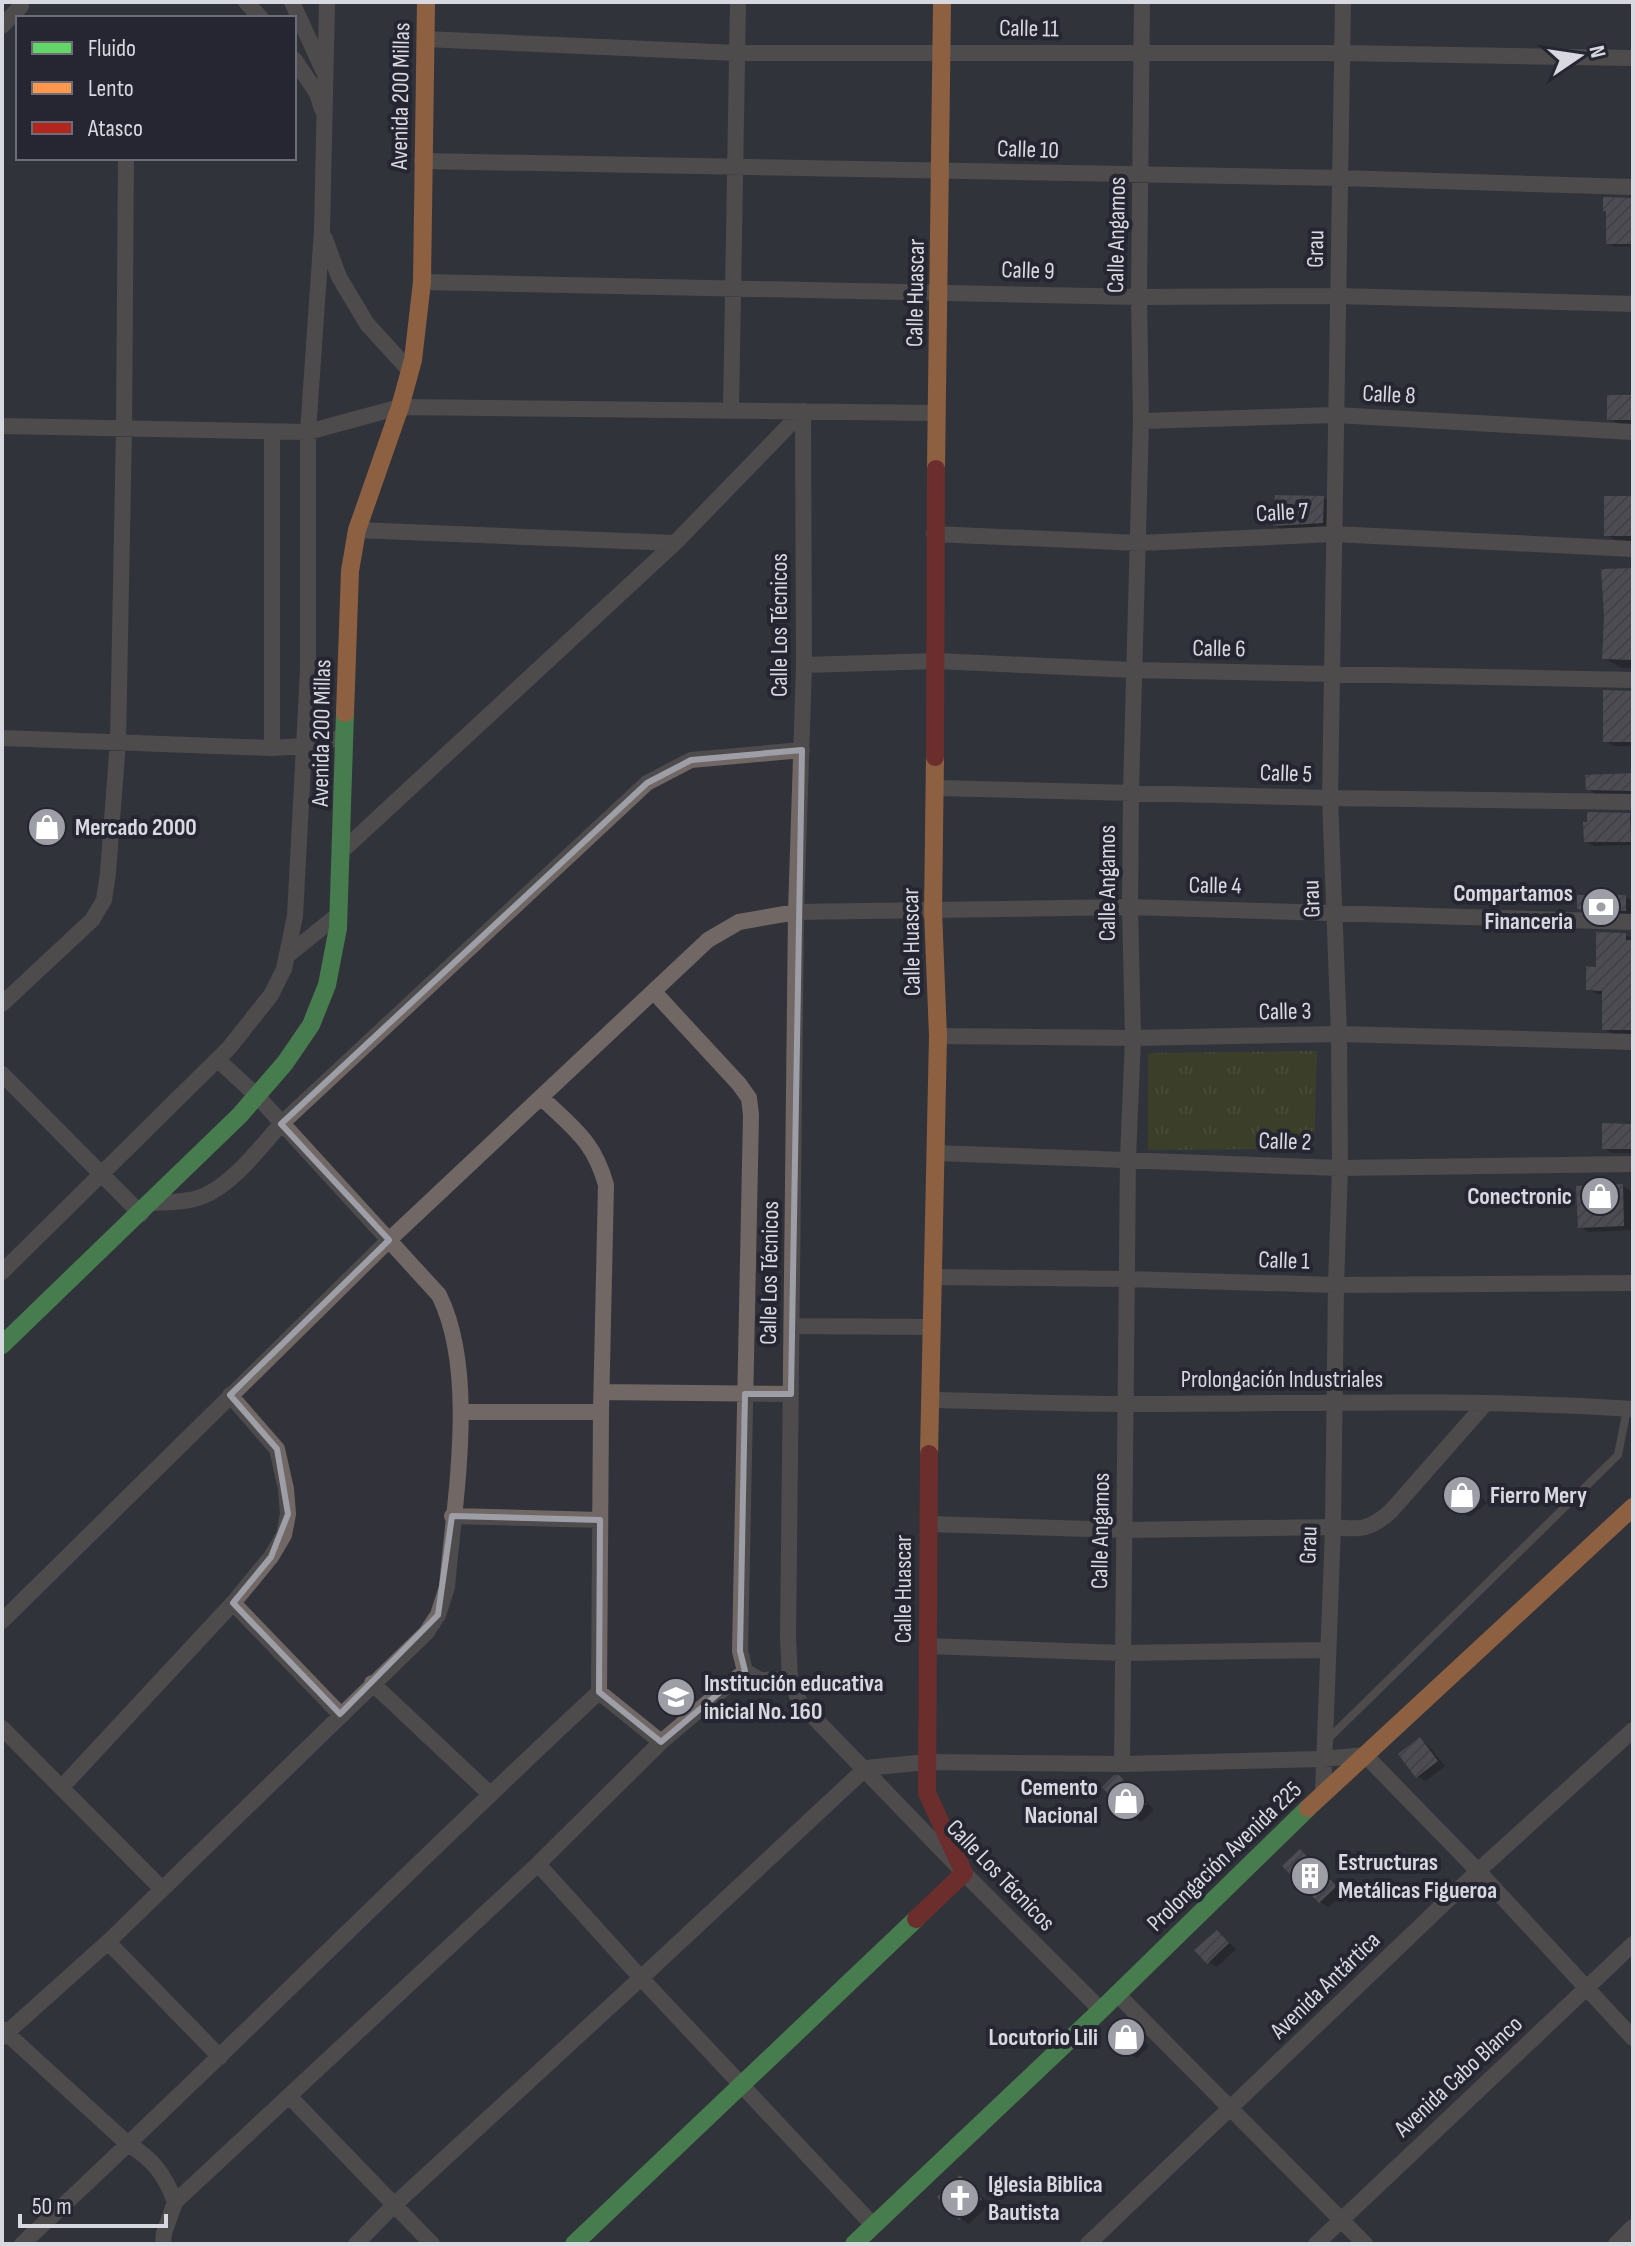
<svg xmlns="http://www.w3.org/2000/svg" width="1635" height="2246" viewBox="0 0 1635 2246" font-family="'Sofia Sans Condensed',sans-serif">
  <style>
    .grass { fill: url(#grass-tufts) }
    .shadow { fill: #0007 }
    .building { fill: url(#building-hatch) }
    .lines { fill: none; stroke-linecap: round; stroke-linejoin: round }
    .lane { stroke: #716865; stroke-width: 8 }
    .street { stroke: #716865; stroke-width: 16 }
    .fast { stroke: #63d668; stroke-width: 18 }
    .slow { stroke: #ff974d; stroke-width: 18 }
    .jam { stroke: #b3261e; stroke-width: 18 }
    .marked { fill: none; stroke: #9e9ea7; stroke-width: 6; stroke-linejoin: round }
    .labels { text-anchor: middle; stroke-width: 8; stroke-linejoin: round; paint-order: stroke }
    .street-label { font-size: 24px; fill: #d8d8e1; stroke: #262632 }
    .poi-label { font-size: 24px; font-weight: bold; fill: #d8d8e1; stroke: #262632; text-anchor: start }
  </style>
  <defs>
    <pattern id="grass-tufts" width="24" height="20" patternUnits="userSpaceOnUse" patternTransform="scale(2)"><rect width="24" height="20" fill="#484e17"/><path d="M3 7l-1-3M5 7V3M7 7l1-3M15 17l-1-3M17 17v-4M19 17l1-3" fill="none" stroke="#626738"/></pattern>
    <pattern id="building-hatch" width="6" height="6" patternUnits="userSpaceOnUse" patternTransform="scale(2)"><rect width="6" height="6" fill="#6e6c70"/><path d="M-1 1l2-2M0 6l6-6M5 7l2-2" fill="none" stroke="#58565a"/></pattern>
  </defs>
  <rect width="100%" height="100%" fill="#32333a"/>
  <path class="grass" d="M1317,1051L1314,1149L1148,1150V1053Z"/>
  <path class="shadow" d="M1633,199V246L1615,247L1608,243Z
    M1633,397V428H1626L1609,418Z
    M1323,498L1332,503L1331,527L1283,530L1275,525Z
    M1633,498V544H1623L1606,535Z
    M1633,570V668H1622L1604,658Z
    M1633,693V746H1614L1605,741Z
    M1633,775V795L1596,794L1588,789Z
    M1630,815L1633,817V845L1594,846L1586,841Z
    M1625,897L1633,901V914L1588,913L1579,908Z
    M1625,935L1633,939V1034H1613L1604,1029V994H1597L1588,989L1598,969Z
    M1633,1126V1153H1612L1604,1148Z
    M1622,1186L1631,1191L1632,1230L1589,1232L1580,1227Z
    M1463,1479L1471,1484L1487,1503L1470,1517L1462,1513Z
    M1420,1740L1428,1745L1445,1766L1426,1781L1417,1776Z
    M1119,1777L1128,1782L1154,1810L1141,1822L1133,1817Z
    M1301,1851L1309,1856L1344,1892L1329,1907L1320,1902Z
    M1217,1932L1236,1949L1217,1967L1208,1962Z
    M1124,2023L1133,2028L1149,2046L1137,2058L1128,2053Z
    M961,2178L969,2183L989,2204L969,2224L961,2219L940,2197Z"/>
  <path class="building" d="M1603,197L1633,198V244H1606V211H1603Z
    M1607,395H1633V420H1607Z
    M1275,495L1324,496L1323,523L1273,526Z
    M1604,496H1633V536H1604Z
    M1633,568V660L1602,659L1604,616L1601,569Z
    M1603,690L1633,691V742H1603Z
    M1633,773V791L1586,790L1585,775Z
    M1587,812L1630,813L1631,842H1584L1583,822H1587Z
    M1577,895H1626V911L1577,909Z
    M1596,932L1626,933V940H1633V1030H1602V991L1586,990V966L1596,967Z
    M1602,1123L1633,1124V1149H1602Z
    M1623,1184L1624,1226L1578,1228L1576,1186Z
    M1463,1476L1480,1497L1460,1514L1443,1494Z
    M1420,1737L1438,1761L1416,1778L1398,1754Z
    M1114,1775H1119L1147,1804L1131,1819L1102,1787Z
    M1300,1849L1337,1886L1319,1903L1282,1866Z
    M1217,1930L1229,1943L1207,1964L1194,1950Z
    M1124,2020L1142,2041L1127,2054L1109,2034Z
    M960,2175L982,2199L959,2220L937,2197Z"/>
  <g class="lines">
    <path class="lane" d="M1326,1741L1618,1455L1627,1409"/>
    <path class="street" d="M246,2L261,18
      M292,2L323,70
      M2,26L21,6
      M425,39L737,53H1342L1633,58
      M294,59L317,93L322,109
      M422,161L1340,178L1633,187
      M325,239L339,277L367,324L410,371
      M422,282L1139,297L1338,296L1633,304
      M731,411L738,2
      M803,411L804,665L796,912L788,1639L790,1679L800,1703L964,1873L1101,2010
      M1141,421L1336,415L1633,432
      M2,426L308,432L400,407L937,413
      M357,530L675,543
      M934,534L1140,543L1334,534L1633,549
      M804,665L937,661L1133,670L1633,680
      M2,738L272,748L304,746L345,737
      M272,748V432
      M937,788L1330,798L1633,802
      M341,852L675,543L803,411
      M288,955L339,914
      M2,1004L92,920L104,900L108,873L118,741L124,429L126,158
      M938,1036L1133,1038L1339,1034L1633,1042
      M2,1074L141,1214
      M935,1153L1340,1168L1633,1164
      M151,1203C168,1202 185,1203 201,1197C231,1186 260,1148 281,1124L647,783L691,760L802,750
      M2,1272L229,1048L271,995L284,969L295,916L308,671V432L322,230L327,2
      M933,1277L1126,1279L1336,1285L1633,1283
      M793,1326L931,1327
      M602,1392L791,1394
      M932,1400C997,1401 1062,1404 1127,1404C1296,1404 1464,1398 1633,1409
      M461,1412H601
      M452,1516L600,1520
      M928,1524L1124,1530L1333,1527C1360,1530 1370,1530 1391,1511L1486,1403
      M233,1603L340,1714
      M2,1621L389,1240L708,940L739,922L796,912L1130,907L1633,922
      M927,1646L1123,1653L1327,1650
      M745,1671L760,1680L790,1679
      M372,1683L490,1794
      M599,1692L661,1742
      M2,1728L162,1889
      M1122,1764L1128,1158L1133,1038L1130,907L1131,791L1141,421L1139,297L1142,2
      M61,1788L233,1603L271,1557L284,1535L288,1514L286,1489L277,1449L230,1395
      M1323,1793L1333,1527L1336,1285L1340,1168L1339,1034L1330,798L1343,2
      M538,1864L641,1978L873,2225
      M108,1942L220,2057
      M1117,1994L1365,2244
      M2,2029L129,2145C153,2159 165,2175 175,2202L164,2233L163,2244
      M2,2037L108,1942L426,1633L438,1615L447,1587C454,1501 478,1374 439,1295L258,1097L218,1060
      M290,2097L432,2244
      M175,2202L538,1864L661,1742L745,1671L740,1651L751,1115L749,1098L739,1084L654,992
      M22,2244C217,2063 404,1873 599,1692L601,1412L606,1185C594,1141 573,1128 542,1098
      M356,2244L393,2206L641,1978L866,1768L927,1762L1122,1764L1323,1759L1365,1755L1478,1871L1633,2038
      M1088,2244L1478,1871L1633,1730
      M1316,2244L1633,1944
      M1616,2244L1633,2227"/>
    <path class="fast" d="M2,1345L240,1115L285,1063L311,1025L327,985L338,928L345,713
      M574,2244L916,1919
      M854,2244L1101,2010L1308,1808"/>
    <path class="slow" d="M936,469L942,2
      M345,713L350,571L357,530L400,407L413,360L422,282L426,2
      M929,1454L938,1036L933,911L935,757
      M1308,1808L1633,1507"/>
    <path class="jam" d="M935,757L936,469
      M916,1919L964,1873L927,1793L929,1454"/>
  </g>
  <path d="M0 0H1635V2246H0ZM802,750L791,1394H745L740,1651L745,1671L661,1742L599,1692L600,1520L452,1516L438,1615L340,1714L233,1603L271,1557L288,1514L277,1449L230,1395L389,1240L281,1124L647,783L691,760Z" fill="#32333a" fill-opacity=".55" fill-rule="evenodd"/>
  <path class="marked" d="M802,750L791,1394H745L740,1651L745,1671L661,1742L599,1692L600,1520L452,1516L438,1615L340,1714L233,1603L271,1557L288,1514L277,1449L230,1395L389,1240L281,1124L647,783L691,760Z"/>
  <defs>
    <g id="shop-disc" transform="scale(2)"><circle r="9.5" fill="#9e9ea7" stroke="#262632"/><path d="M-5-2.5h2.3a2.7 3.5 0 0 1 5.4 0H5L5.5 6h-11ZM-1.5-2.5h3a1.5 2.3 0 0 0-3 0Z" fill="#fff"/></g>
    <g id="bank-disc" transform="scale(2)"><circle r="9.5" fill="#9e9ea7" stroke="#262632"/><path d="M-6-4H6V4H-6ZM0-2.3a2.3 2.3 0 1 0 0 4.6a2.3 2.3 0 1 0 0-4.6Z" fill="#fff"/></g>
    <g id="school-disc" transform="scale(2)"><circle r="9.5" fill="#9e9ea7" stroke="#262632"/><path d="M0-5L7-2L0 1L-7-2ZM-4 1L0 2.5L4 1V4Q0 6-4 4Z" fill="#fff"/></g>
    <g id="building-disc" transform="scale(2)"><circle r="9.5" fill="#9e9ea7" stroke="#262632"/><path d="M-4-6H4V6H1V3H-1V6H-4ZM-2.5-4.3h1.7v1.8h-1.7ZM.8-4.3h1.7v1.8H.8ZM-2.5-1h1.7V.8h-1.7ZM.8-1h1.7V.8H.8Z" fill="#fff"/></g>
    <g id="church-disc" transform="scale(2)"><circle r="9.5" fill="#9e9ea7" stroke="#262632"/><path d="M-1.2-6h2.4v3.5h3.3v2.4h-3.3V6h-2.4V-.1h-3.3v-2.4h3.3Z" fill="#fff"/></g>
  </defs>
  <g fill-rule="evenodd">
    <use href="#shop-disc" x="47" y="827"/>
    <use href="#bank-disc" x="1601" y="907"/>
    <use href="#shop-disc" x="1600" y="1196"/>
    <use href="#shop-disc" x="1462" y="1495"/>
    <use href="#school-disc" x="676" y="1697"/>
    <use href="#shop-disc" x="1126" y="1801"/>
    <use href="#building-disc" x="1310" y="1876"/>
    <use href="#shop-disc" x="1126" y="2037"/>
    <use href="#church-disc" x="960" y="2198"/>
  </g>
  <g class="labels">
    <g class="street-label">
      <text transform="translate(1029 28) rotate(1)" y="8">Calle 11</text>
      <text transform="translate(400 96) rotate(-89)" y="8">Avenida 200 Millas</text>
      <text transform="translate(1028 149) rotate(2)" y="8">Calle 10</text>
      <text transform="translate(1116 235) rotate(-89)" y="8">Calle Angamos</text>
      <text transform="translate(1315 249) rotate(-89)" y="8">Grau</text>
      <text transform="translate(1028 270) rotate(2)" y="8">Calle 9</text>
      <text transform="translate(915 293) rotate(-89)" y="8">Calle Huascar</text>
      <text transform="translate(1389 394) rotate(3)" y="8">Calle 8</text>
      <text transform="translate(1282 512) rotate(-3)" y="8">Calle 7</text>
      <text transform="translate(779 625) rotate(-90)" y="8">Calle Los Técnicos</text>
      <text transform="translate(1219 648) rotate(1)" y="8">Calle 6</text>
      <text transform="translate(321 733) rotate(-89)" y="8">Avenida 200 Millas</text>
      <text transform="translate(1286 773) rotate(2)" y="8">Calle 5</text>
      <text transform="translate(1107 883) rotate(-90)" y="8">Calle Angamos</text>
      <text transform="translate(1215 885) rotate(1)" y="8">Calle 4</text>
      <text transform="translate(1311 899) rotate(-92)" y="8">Grau</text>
      <text transform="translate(911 942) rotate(-91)" y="8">Calle Huascar</text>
      <text transform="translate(1285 1011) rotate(-1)" y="8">Calle 3</text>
      <text transform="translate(1285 1141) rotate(2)" y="8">Calle 2</text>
      <text transform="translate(1284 1260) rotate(2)" y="8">Calle 1</text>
      <text transform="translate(769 1273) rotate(-89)" y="8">Calle Los Técnicos</text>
      <text x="1282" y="1387">Prolongación Industriales</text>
      <text transform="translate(1100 1531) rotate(-89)" y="8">Calle Angamos</text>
      <text transform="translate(1308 1545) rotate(-88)" y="8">Grau</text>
      <text transform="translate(903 1589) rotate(-90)" y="8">Calle Huascar</text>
      <text transform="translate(1224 1856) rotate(-44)" y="8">Prolongación Avenida 225</text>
      <text transform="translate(1001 1875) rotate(46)" y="8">Calle Los Técnicos</text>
      <text transform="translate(1325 1985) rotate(-44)" y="8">Avenida Antártica</text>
      <text transform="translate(1458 2076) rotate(-43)" y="8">Avenida Cabo Blanco</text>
    </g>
    <g class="poi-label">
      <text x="75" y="835">Mercado 2000</text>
      <text x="1573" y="901" text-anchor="end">Compartamos<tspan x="1573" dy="28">Financeria</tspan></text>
      <text x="1572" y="1204" text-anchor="end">Conectronic</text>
      <text x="1490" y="1503">Fierro Mery</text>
      <text x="704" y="1691">Institución educativa<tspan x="704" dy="28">inicial No. 160</tspan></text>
      <text x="1098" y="1795" text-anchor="end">Cemento<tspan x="1098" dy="28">Nacional</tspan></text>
      <text x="1338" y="1870">Estructuras<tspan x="1338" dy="28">Metálicas Figueroa</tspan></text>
      <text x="1098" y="2045" text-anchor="end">Locutorio Lili</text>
      <text x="988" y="2192">Iglesia Biblica<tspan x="988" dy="28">Bautista</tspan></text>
    </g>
  </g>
  <rect width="1635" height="2246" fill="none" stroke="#d8d8e1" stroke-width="8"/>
  <rect x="16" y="16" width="280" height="144" fill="#262632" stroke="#6d6d78" stroke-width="2"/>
  <rect x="32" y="42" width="40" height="12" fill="#63d668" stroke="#6d6d78" stroke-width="2"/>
  <text x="88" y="56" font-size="24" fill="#d8d8e1">Fluido</text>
  <rect x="32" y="82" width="40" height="12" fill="#ff974d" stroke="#6d6d78" stroke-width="2"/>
  <text x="88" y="96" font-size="24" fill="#d8d8e1">Lento</text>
  <rect x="32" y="122" width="40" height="12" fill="#b3261e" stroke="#6d6d78" stroke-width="2"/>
  <text x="88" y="136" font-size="24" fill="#d8d8e1">Atasco</text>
  <g transform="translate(1579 56) rotate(77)" stroke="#262632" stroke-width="6" paint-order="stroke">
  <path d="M0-6L14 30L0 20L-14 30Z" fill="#d8d8e1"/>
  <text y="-12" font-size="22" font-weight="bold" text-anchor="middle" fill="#d8d8e1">N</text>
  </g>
  <path d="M20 2214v12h146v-12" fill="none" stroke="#d8d8e1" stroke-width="4"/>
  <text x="32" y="2214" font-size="24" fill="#d8d8e1" stroke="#262632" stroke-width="6" paint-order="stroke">50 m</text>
</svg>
